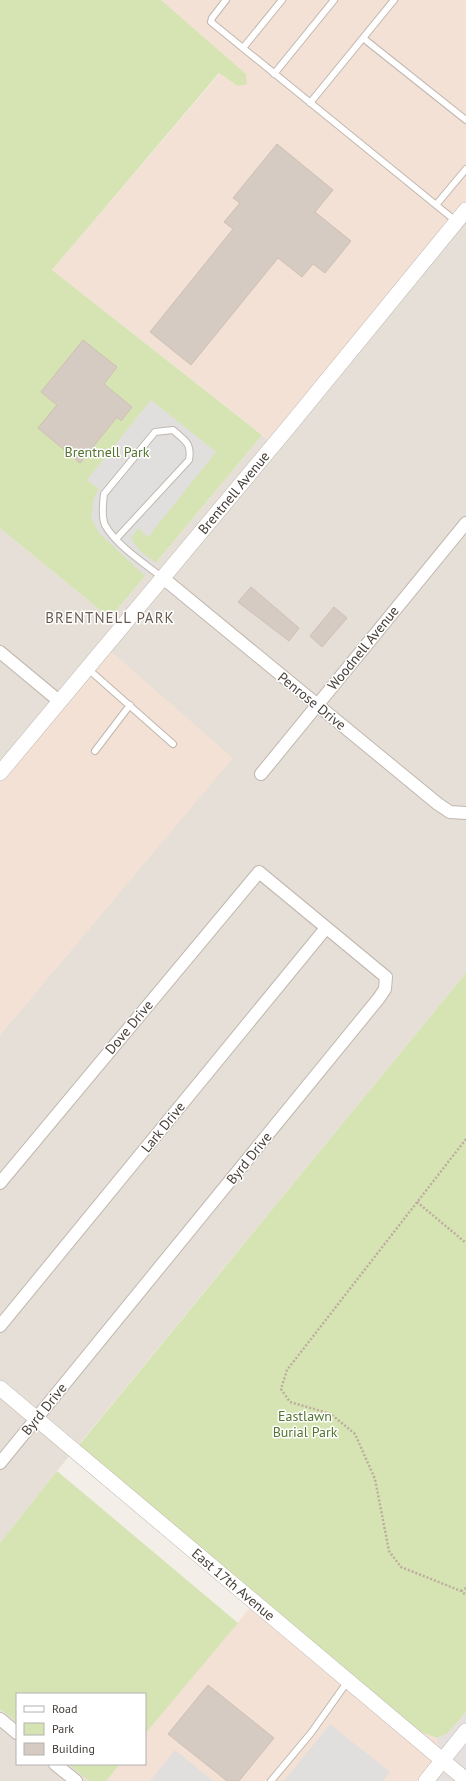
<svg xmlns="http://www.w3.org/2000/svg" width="466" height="1781" viewBox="0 0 466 1781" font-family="'PT Sans',sans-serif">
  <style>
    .residential { fill: #e6dfd7 }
    .commercial { fill: #f3e1d5 }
    .industrial { fill: #e5e0dd }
    .green { fill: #d6e4b4 }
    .parking { fill: #e1dfdd }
    .building { fill: #d6cbc2; stroke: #cebfb2 }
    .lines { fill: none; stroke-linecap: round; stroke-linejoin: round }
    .service-casing { stroke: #c0b7af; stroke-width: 8 }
    .minor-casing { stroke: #c0b7af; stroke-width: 14 }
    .tertiary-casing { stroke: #c0b7af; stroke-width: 16 }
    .path { stroke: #bead9e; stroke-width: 2.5; stroke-dasharray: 2 2; stroke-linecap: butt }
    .service { stroke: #fff; stroke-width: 6 }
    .minor { stroke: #fff; stroke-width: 12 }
    .tertiary { stroke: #fff; stroke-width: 15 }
    .labels { text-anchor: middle; stroke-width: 3; stroke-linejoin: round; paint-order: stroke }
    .park-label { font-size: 14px; fill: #54732f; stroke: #fff }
    .street-label { font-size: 14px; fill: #463e37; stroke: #fff }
    .neighbourhood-label { font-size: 15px; letter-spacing: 1px; fill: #685a50; stroke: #fff }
  </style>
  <rect width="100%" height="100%" fill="#f3eee8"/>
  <path class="residential" d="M466,210V973L57,1471L0,1543V1035L232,758L0,771V528L110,618L262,435L272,443Z
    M0,1709L17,1722V1764H68L89,1781H0Z"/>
  <path class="commercial" d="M161,0H466V210L273,443L52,270L220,73L232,82L246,74Z
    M105,646L233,758L0,1035V771Z
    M259,1597L418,1731L437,1738L442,1763L427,1781H106L120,1764H145V1734Z"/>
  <path class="industrial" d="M466,1712V1781H427L442,1763L437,1738L448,1733Z"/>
  <path class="green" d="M0,0H161L246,74L247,84L238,86L219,73L52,270L262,435L110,618L0,528Z
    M466,973V1712L448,1733L437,1738L418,1731L79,1445Z
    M57,1471L238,1623L145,1734V1694H17V1722L0,1709V1543Z
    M68,1764H120L106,1781H89Z"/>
  <path class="parking" d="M151,400L216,452L148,537L138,528L131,538L139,550L156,563L145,576L99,533L91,517L94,498L99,489L87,480Z
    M330,1724L390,1772L383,1781H284Z
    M175,1750L213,1781H150Z"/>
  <path class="building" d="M277,144L333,190L315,212L351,241L325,273L313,264L302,277L278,258L191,365L150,332L233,229L224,222L240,203L233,198Z
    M83,340L117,367L104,384L132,407L121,421L117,417L80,463L38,428L57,405L41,392Z
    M251,587L299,628L289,641L238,602Z
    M334,607L347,618L322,647L310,636Z
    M208,1685L274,1738L239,1781H227L168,1734Z"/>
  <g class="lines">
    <g class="service-casing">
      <path id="service" d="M226,0L212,18L211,22L457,222
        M363,38L466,120
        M243,48L282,0
        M274,74L334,0
        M310,103L394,0
        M436,205L466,169
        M116,539L189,460C192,443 185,441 173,430L155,432L104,494C103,503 101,516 105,525C116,545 145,564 163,578
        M87,668L173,744
        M95,751L130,705
        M271,1781L311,1733L348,1681"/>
    </g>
    <g class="minor-casing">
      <path id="minor" d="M163,578L438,804L450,812L466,813
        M0,652L59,701
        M261,774L466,523
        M0,1183L259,872L386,977L385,989L379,998L0,1463
        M0,1326L326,928
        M0,1719L17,1733
        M55,1764L76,1781"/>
    </g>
    <g class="tertiary-casing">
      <g id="tertiary">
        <path id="s1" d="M0,773L291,424L466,210"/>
        <path id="s2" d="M0,1388L466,1780"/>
        <path d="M426,1781L466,1731"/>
      </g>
    </g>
    <path class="path" d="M466,1139L287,1370L281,1389L290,1402L331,1414L355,1434L375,1479L389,1551L401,1567L461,1591L466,1595
      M417,1202L466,1243
      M461,1591L466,1588"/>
    <use href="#service" class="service"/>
    <use href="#minor" class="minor"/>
    <use href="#tertiary" class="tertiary"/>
  </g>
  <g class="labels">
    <g class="park-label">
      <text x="107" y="457">Brentnell Park</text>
      <text x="305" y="1421">Eastlawn<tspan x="305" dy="16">Burial Park</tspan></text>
    </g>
    <g class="street-label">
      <text dy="5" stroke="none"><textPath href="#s1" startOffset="365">Brentnell Avenue</textPath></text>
      <text transform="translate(363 648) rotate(-51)" y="5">Woodnell Avenue</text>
      <text transform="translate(312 701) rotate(39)" y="5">Penrose Drive</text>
      <text transform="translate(129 1027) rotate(-50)" y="5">Dove Drive</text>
      <text transform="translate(163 1127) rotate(-51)" y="5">Lark Drive</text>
      <text transform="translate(249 1158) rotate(-51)" y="5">Byrd Drive</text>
      <text transform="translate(44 1409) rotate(-51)" y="5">Byrd Drive</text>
      <text dy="5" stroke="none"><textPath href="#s2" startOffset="305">East 17th Avenue</textPath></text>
    </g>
    <g class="neighbourhood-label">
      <text x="110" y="623">BRENTNELL PARK</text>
    </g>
  </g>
  <rect x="16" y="1693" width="130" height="72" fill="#ffffff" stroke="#b5b2af"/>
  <rect x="24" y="1706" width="20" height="6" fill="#ffffff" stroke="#b5b2af"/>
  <text x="52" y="1713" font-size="12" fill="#463e37">Road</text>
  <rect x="24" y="1723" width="20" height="12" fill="#d6e4b4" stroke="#b5b2af"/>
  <text x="52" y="1733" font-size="12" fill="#463e37">Park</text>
  <rect x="24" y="1743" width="20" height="12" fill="#d6cbc2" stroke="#b5b2af"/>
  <text x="52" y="1753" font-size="12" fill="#463e37">Building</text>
</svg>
